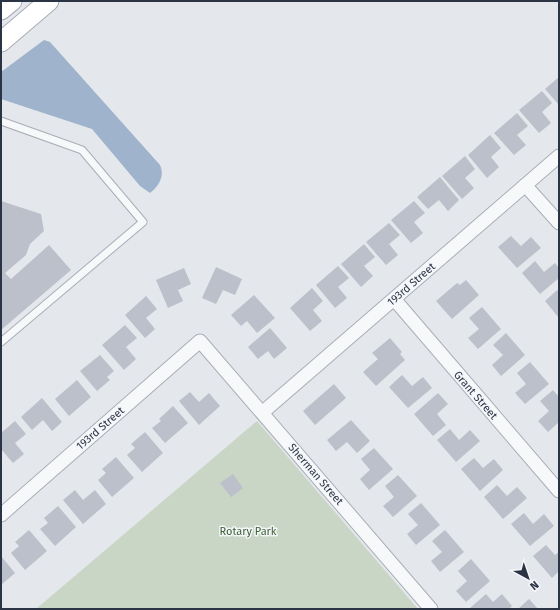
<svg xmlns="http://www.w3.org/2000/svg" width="560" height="610" viewBox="0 0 560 610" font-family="'Fira Sans',sans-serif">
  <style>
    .green { fill: #c9d6c5 }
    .water { fill: #9fb4cc }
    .building { fill: #bbc0ca }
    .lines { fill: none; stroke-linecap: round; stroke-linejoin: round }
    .service-casing { stroke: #a9aeb7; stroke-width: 9 }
    .minor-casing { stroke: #a9aeb7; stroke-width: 15 }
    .secondary-casing { stroke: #a9aeb7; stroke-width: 21 }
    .service { stroke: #f7f8fa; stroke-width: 7 }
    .minor { stroke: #f7f8fa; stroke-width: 13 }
    .secondary { stroke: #fff; stroke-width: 19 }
    .labels { text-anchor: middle; stroke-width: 3; stroke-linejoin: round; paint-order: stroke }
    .street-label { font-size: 11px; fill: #2b3445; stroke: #f4f6f9 }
    .park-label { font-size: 11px; fill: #3f6138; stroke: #f4f6f9 }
  </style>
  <rect width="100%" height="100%" fill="#e4e7ec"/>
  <path class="green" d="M257,421L418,609H36Z"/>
  <path class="water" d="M44,40L50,42L160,165C165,176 159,186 150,193L140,186L92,129L1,99V72Z"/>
  <path class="building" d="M559,77V105L545,89Z
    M542,91L552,103L542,112L551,123L539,133L519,110Z
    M517,113L528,126L517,135L526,145L514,155L494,133Z
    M490,135L501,148L491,157L499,167L487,178L468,155Z
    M465,156L475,169L465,178L474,188L462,199L442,176Z
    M440,177L459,200L448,211L439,200L428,209L417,197Z
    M1,201L41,214L44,231L30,244L26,255L5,273L11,279L49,245L71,270L1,330Z
    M414,201L425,213L414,222L423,233L411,243L391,220Z
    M389,223L400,235L389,244L398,255L386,265L366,242Z
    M511,236L521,246L531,237L541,248L517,268L498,247Z
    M364,244L375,257L364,266L373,276L361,287L341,264Z
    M535,261L544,272L555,263L559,268V278L540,294L522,273Z
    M338,266L349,278L338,287L347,298L335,308L316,285Z
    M216,267L242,279L235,295L223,290L216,304L202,298Z
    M184,268L191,284L178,290L183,301L168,308L156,280Z
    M466,280L479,295L452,319L436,301L457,283L460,285Z
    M312,288L323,301L313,310L322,321L310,331L290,308Z
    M557,290L559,292V318L545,301Z
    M254,295L275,318L257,333L247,321L241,326L231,315Z
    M146,296L157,309L146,318L155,329L145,338L125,315Z
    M482,307L501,329L478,349L468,338L479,329L469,318Z
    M125,325L137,338L126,347L136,359L124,370L102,345Z
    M270,328L287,348L274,359L268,351L258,359L248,347Z
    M506,333L525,355L501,376L492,365L503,355L493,345Z
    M390,338L402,352L400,354L405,360L376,386L363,372L378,359L372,353Z
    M100,355L114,371L107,377L110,380L97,391L80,371Z
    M530,362L549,384L525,404L515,393L526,384L517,373Z
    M402,375L412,386L423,377L432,388L408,408L389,387Z
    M77,380L91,397L69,416L55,399Z
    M334,384L346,398L315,425L303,411Z
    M553,390L559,397V422L548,432L538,421L549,411L540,401Z
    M190,392L199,402L209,393L220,406L199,425L179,401Z
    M438,393L448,404L437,414L446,425L433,436L414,414Z
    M42,398L62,422L52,431L43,420L32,430L21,417Z
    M173,406L188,423L165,443L152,428L161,421L159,419Z
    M351,420L370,441L357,453L347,442L336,451L327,440Z
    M15,421L26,434L15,443L24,454L13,463L1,449V433Z
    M450,429L459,440L470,430L480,441L456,462L437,440Z
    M145,432L163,453L142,472L127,455L135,448L131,444Z
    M374,448L393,469L369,490L360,479L370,470L361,459Z
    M116,457L134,478L112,497L98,480L106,473L102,469Z
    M474,458L483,468L494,459L503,470L480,491L461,469Z
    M233,474L243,488L231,497L220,483Z
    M398,475L417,496L393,517L383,506L394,497L385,486Z
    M497,485L507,496L517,487L527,498L503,519L484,497Z
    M75,490L83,500L95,490L106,504L83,524L63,500Z
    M421,503L440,525L416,545L407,534L418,525L408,514Z
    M58,506L76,527L55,546L40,529L48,523L44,518Z
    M524,513L533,524L544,514L554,526L530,546L511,524Z
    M29,530L47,551L25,570L11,553L19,546L15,542Z
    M445,530L464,552L440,572L431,561L442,552L432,541Z
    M546,545L555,555L559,552V571L552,578L533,556Z
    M1,556L15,573L1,585Z
    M471,559L490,581L466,602L456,591L467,581L458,571Z
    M486,594L493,602L502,594L512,606L509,609H471L470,608Z
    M529,599L538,609H520L519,608Z"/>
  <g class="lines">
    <g class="service-casing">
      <path id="service" d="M1,121L82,150L143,222L1,342"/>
    </g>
    <g class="minor-casing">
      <path id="minor" d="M525,185L559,223
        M394,299L559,491
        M263,412L559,156
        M1,515L200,341L431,609"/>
    </g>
    <g class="secondary-casing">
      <path id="secondary" d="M1,10L12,1
        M1,42L49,1"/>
    </g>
    <use href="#service" class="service"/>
    <use href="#minor" class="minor"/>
    <use href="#secondary" class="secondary"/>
  </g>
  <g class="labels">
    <g class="street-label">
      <text transform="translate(411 284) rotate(-41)" y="4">193rd Street</text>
      <text transform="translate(476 395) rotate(49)" y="4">Grant Street</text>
      <text transform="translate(100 428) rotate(-41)" y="4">193rd Street</text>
      <text transform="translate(316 474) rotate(49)" y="4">Sherman Street</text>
    </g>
    <g class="park-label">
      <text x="248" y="535">Rotary Park</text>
    </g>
  </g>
  <rect width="560" height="610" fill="none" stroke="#2b3445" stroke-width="4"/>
  <g transform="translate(528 578) rotate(140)" stroke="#f4f6f9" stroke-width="3" paint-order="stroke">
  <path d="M0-3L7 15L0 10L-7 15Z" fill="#2b3445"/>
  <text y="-6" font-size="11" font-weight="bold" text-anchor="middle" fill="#2b3445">N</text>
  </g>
</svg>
